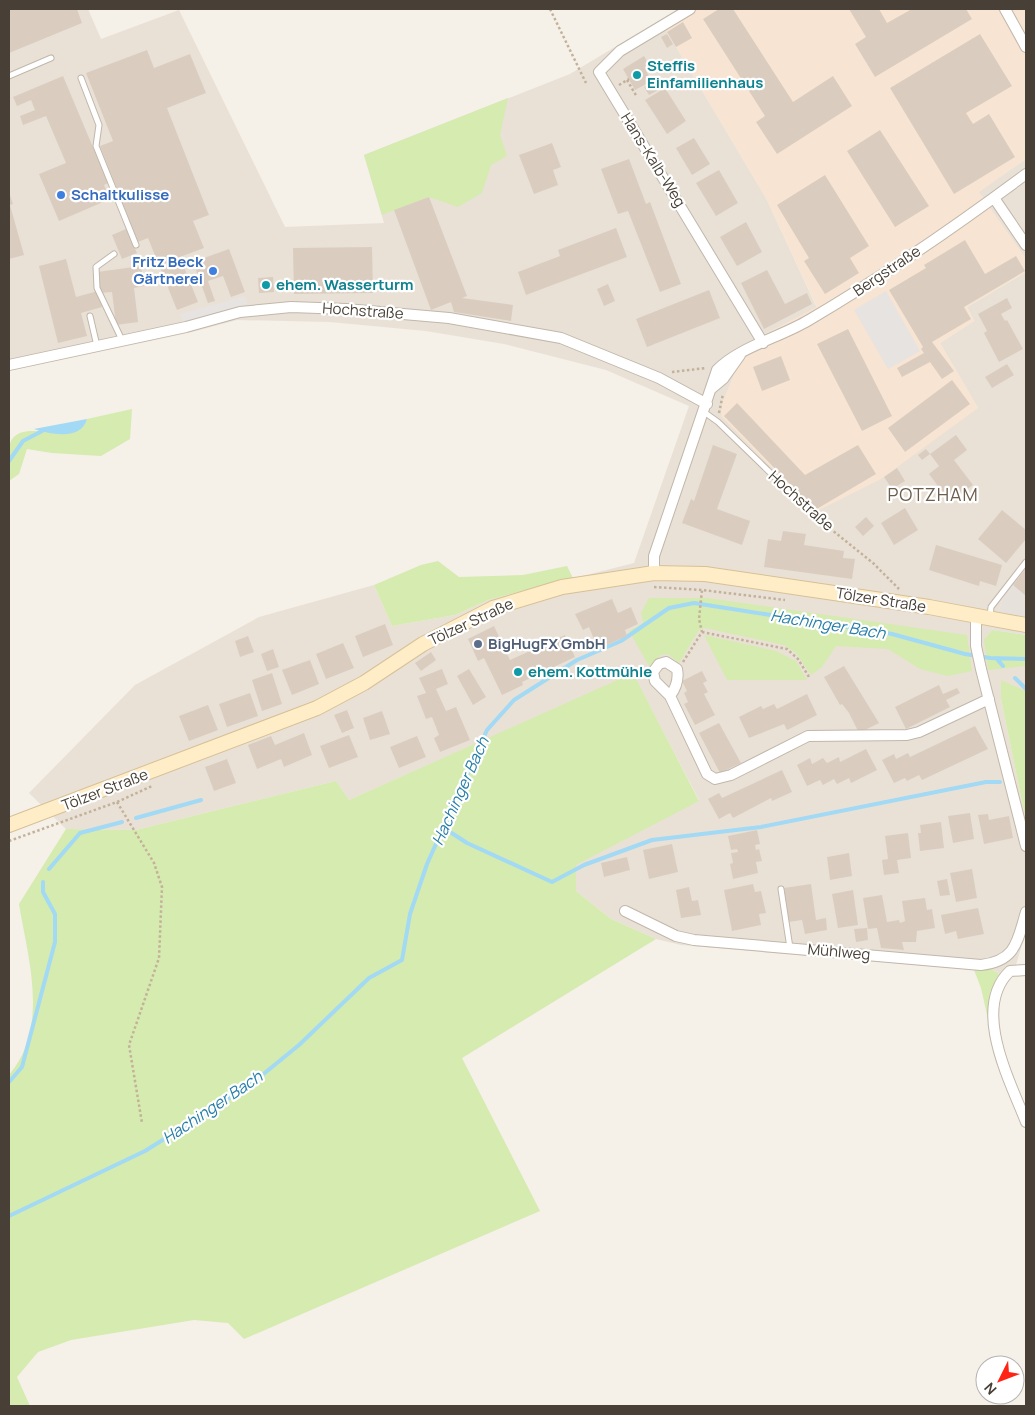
<svg xmlns="http://www.w3.org/2000/svg" width="1035" height="1415" viewBox="0 0 1035 1415" font-family="Manrope,sans-serif">
  <style>
    .residential { fill: #e9e1d6 }
    .commercial { fill: #f7e4d2 }
    .industrial { fill: #e7e1dc }
    .green { fill: #d5ebaf }
    .parking { fill: #e6e3e0 }
    .water { fill: #a2d9f4 }
    .lines { fill: none; stroke-linecap: round; stroke-linejoin: round }
    .stream { stroke: #a2d9f4; stroke-width: 4 }
    .building { fill: #dacdc0 }
    .service-casing { stroke: #c1b7aa; stroke-width: 7 }
    .minor-casing { stroke: #c1b7aa; stroke-width: 12 }
    .secondary-casing { stroke: #d7c096; stroke-width: 16 }
    .path { stroke: #c3b19a; stroke-width: 2.5; stroke-dasharray: 2.5 2.5; stroke-linecap: butt }
    .service { stroke: #fff; stroke-width: 5 }
    .minor { stroke: #fff; stroke-width: 10 }
    .secondary { stroke: #ffedc8; stroke-width: 14 }
    .culture-dot { fill: #0f9aa8; stroke: #fff; stroke-width: 2 }
    .shop-dot { fill: #3f7fe0; stroke: #fff; stroke-width: 2 }
    .service-dot { fill: #5c6f8a; stroke: #fff; stroke-width: 2 }
    .labels { text-anchor: middle; stroke-width: 4.5; stroke-linejoin: round; paint-order: stroke }
    .culture-label { font-size: 15px; font-weight: bold; fill: #0d838f; stroke: #fff; text-anchor: start }
    .street-label { font-size: 15px; fill: #484036; stroke: #fff }
    .shop-label { font-size: 15px; font-weight: bold; fill: #366cbe; stroke: #fff; text-anchor: start }
    .service-label { font-size: 15px; font-weight: bold; fill: #4e5e75; stroke: #fff; text-anchor: start }
    .water-label { font-size: 16px; font-style: italic; fill: #277ea9; stroke: #fff }
    .quarter-label { font-size: 18px; letter-spacing: 1px; fill: #6c5d4d; stroke: #fff }
  </style>
  <rect width="100%" height="100%" fill="#f5f0e8"/>
  <path class="residential" d="M9,9H88L101,39L179,10L285,227L384,223L364,155L570,74L660,20L766,198L817,308L757,338L737,368L722,404V416L978,408L940,343L974,321L967,307L1026,272V565L1004,595L992,630L984,639L1019,666H1026V691L1001,681V699L1026,821V931L1013,975L999,974L990,968L974,970L681,945L656,939L611,919L576,891L575,865L699,800L633,674L349,800L336,781L136,830L66,829L29,793L135,685L259,617L374,585L392,626L455,615L488,600L634,563L689,406L606,370L504,344L426,331L330,322L237,320L188,333L9,371Z
    M1026,159V259L978,192Z"/>
  <path class="commercial" d="M678,9H1026V159L979,192L1026,259V272L967,307L974,321L940,343L978,408L881,479L815,512L721,416L722,404L737,368L757,338L817,307L766,198L660,20Z"/>
  <path class="industrial" d="M1026,565V635L992,630L1004,595Z"/>
  <path class="green" d="M508,98L500,135L507,156L491,165L482,193L458,207L429,197L382,215L364,155Z
    M132,409L130,439L101,456L52,453L27,449L19,474L9,481C9,471 5,452 10,443C22,414 78,451 87,419Z
    M438,561L459,577L523,575L567,566L573,578L488,600L455,615L392,626L374,585L421,565Z
    M649,598H707L967,635L972,671L948,676L920,669L888,649L836,646L822,667L811,675L796,653L784,645L705,628L699,630L679,663L668,654L661,655L649,666L629,631L643,623L641,613Z
    M992,630L1026,635V666L988,670L984,639Z
    M704,635L776,651L796,661L807,680H727Z
    M633,673L699,801L576,865V891L611,919L656,939L462,1058L540,1211L244,1339L228,1323L194,1320L71,1340L38,1352L17,1377L30,1406H9V1075C50,1027 28,959 19,904L66,829L136,830L336,781L349,800Z
    M1001,680L1026,691V821L1001,699Z
    M990,968L999,974L990,992L988,1019L981,988L974,970Z"/>
  <path class="parking" d="M886,291L920,351L888,369L854,310Z
    M245,296L247,304L183,322L180,314Z"/>
  <path class="water" d="M87,419C81,441 50,434 34,429Z"/>
  <g class="lines">
    <path class="stream" d="M9,461L23,441L42,431
      M996,658L1003,666
      M1015,678L1026,689
      M136,818L201,800
      M444,828L467,843L552,882L584,865L652,840L761,827L986,782H1000
      M49,869L80,833L122,822
      M9,1082L22,1067L55,942V914L43,892V882
      M9,1216L145,1151L250,1085L299,1045L369,978L402,960L410,914L427,864L487,730L514,700L577,660L621,641L669,608L694,603L892,634L965,654L990,658L1026,659"/>
  </g>
  <path class="building" d="M9,9H77L82,23L9,53Z
    M719,9H733L793,102L833,76L852,106L777,154L756,122L765,116L703,19Z
    M849,9H879L887,23L912,9H966L972,19L875,77L855,44L866,37Z
    M683,22L692,38L676,47L667,32Z
    M667,34L673,44L667,48L661,37Z
    M980,34L1012,86L966,113L973,124L989,114L1015,157L954,194L890,88Z
    M147,50L154,68L190,54L206,93L167,108L209,215L193,221L204,248L180,257L198,302L177,310L148,238L138,242L100,146L113,141L86,73Z
    M644,56L651,68L646,71L652,81L635,90L623,69Z
    M63,76L108,183L104,185L110,199L59,221L39,174L66,163L46,116L23,125L20,116L35,110L31,100L17,106L13,97Z
    M657,80L662,88L649,95L644,87Z
    M665,88L686,121L667,134L645,100Z
    M880,130L929,206L895,227L847,151Z
    M694,138L710,164L692,175L676,148Z
    M552,143L561,167L553,170L558,185L534,194L519,155Z
    M629,159L646,204L650,202L681,284L660,292L628,211L618,214L601,169Z
    M719,170L738,203L716,216L696,183Z
    M825,175L869,246L850,258L859,273L825,294L804,261L809,258L777,205Z
    M9,192L13,204L10,205L24,255L9,259Z
    M429,197L467,296L462,298L513,305L511,321L454,312L451,302L431,310L394,210Z
    M746,222L762,252L737,266L720,237Z
    M616,228L627,257L526,295L518,272L560,256L558,250Z
    M126,229L137,253L122,259L112,235Z
    M965,240L985,274L1016,256L1025,271L964,307L971,319L932,342L954,371L942,379L930,362L902,377L897,368L924,353L921,349L923,347L889,290L926,268L924,265Z
    M372,247L373,293L294,294L293,248Z
    M229,249L245,292L231,297L223,276L208,281L215,301L208,303L193,262Z
    M66,259L76,297L98,291L102,307L81,313L87,336L58,343L39,266Z
    M141,266L144,286L134,288L138,322L116,325L112,292L100,293L97,272Z
    M767,270L785,304L807,293L812,304L764,329L741,283Z
    M273,277L274,292L259,293L258,278Z
    M608,284L615,301L604,306L597,289Z
    M709,290L720,318L647,347L636,319Z
    M1007,298L1012,308L1001,314L1005,321L1007,320L1023,349L999,362L984,333L987,331L978,314Z
    M848,329L892,416L862,431L817,344Z
    M781,356L790,380L762,391L753,367Z
    M1007,364L1014,375L992,388L985,377Z
    M952,380L970,404L905,452L888,428Z
    M737,403L805,475L858,445L876,474L815,510L724,416Z
    M956,435L967,450L954,460L973,485L950,502L929,474L939,466L930,454Z
    M713,445L737,454L717,509L750,521L742,545L682,523L691,499L694,501Z
    M926,449L930,454L922,460L918,455Z
    M897,468L905,481L892,489L884,477Z
    M905,508L918,530L894,545L881,523Z
    M1002,510L1026,530V539L1006,563L978,539Z
    M866,517L874,526L863,536L855,527Z
    M783,531L806,534L804,545L844,551L843,558L855,559L852,579L764,567L768,539L781,541Z
    M936,545L1002,565L996,586L980,581L979,586L929,570Z
    M1026,568V596L1013,585Z
    M612,599L618,613L631,607L638,624L625,630L627,636L598,649L589,627L583,630L575,614Z
    M385,624L393,645L363,657L355,636Z
    M494,626L510,660L565,635L575,657L522,682L523,685L502,695L484,658L478,661L468,639Z
    M248,636L254,652L240,657L235,641Z
    M343,643L354,668L326,679L316,654Z
    M273,649L279,667L267,671L261,654Z
    M431,652L436,660L421,671L415,663Z
    M310,660L319,684L292,695L282,670Z
    M844,666L879,723L859,733L849,713L842,704L840,705L824,677Z
    M442,669L448,684L436,689L446,711L456,707L470,740L440,752L434,738L439,735L432,717L426,719L417,696L426,693L419,678Z
    M469,669L486,697L473,705L457,676Z
    M702,671L707,681L703,683L708,692L704,694L715,715L695,725L684,704L688,702L684,693L687,691L682,681Z
    M272,673L282,704L262,711L252,680Z
    M939,685L943,694L957,688L960,693L946,700L950,707L906,729L895,707Z
    M250,693L258,716L227,727L219,704Z
    M807,694L817,715L787,730L784,724L749,738L739,717L761,706L763,709L774,704L777,709Z
    M208,705L218,730L189,741L179,716Z
    M347,710L354,728L342,733L334,715Z
    M382,711L390,734L370,740L363,718Z
    M719,723L741,763L720,773L699,733Z
    M975,726L988,749L922,780L919,775L907,781L905,778L894,783L882,760L894,754L896,759L908,753L910,757Z
    M304,733L312,755L284,767L281,759L257,769L248,745L271,736L275,745Z
    M349,735L358,757L329,768L320,746Z
    M417,736L426,757L399,768L390,747Z
    M866,749L877,770L851,783L849,778L837,784L834,779L823,785L820,780L807,786L797,765L810,758L812,764L823,758L827,763L839,757L840,762Z
    M227,759L236,783L214,791L205,767Z
    M782,770L792,792L772,801L771,798L733,818L730,813L719,819L708,799L719,793L722,798Z
    M970,813L974,839L953,843L948,816Z
    M988,814L989,820L1009,816L1013,838L984,844L978,815Z
    M941,822L944,848L920,851L918,833H921L920,825Z
    M757,830L760,844L755,845L756,850L759,849L762,861L756,862L758,873L733,879L730,864L733,863L731,853L738,852L737,849L731,850L728,836Z
    M908,833L911,858L897,860L899,873L884,875L882,860L888,859L885,836Z
    M672,844L678,872L649,879L643,850Z
    M849,853L852,876L830,880L827,857Z
    M627,857L630,870L604,877L601,863Z
    M972,869L977,898L956,902L950,873Z
    M947,879L950,895L940,896L937,881Z
    M753,884L755,892L761,891L766,913L759,914L761,925L732,931L724,890Z
    M811,884L816,920L826,918L827,930L805,934L802,920L789,922L784,888Z
    M689,887L692,901L698,900L701,915L681,918L676,890Z
    M853,890L858,925L838,928L832,894Z
    M882,895L887,922L899,920L900,923L905,921L902,901L925,898L927,910L932,909L935,928L917,931L916,942H902L904,950L881,948L877,928L868,929L863,898Z
    M978,908L984,934L958,939L956,931L945,934L941,915Z
    M867,928L868,940L856,942L854,929Z"/>
  <g class="lines">
    <g class="service-casing">
      <path id="service" d="M9,76L51,58
        M81,78L99,125L96,146L136,245
        M114,254L96,267L97,288L122,340
        M90,316L97,346
        M704,412L718,422L817,518
        M990,617L991,607L1026,562
        M781,889L790,948"/>
    </g>
    <g class="minor-casing">
      <path id="minor" d="M690,9L620,51L599,72L763,343
        M1005,9L1026,47
        M994,198L1026,245
        M9,365L186,327L240,312L291,307L346,309L449,318L561,338L659,378L707,404
        M711,389L723,379L740,355
        M654,573V556L717,370C739,347 781,337 809,320C884,276 956,226 1026,174
        M976,615V646L981,669L1026,846
        M670,696C676,688 679,679 677,669L666,662L659,664L653,672L655,681L670,696L707,774L715,779L731,775L808,736L907,735L919,732L989,699
        M625,911L676,936L694,940L981,965C1016,961 1017,942 1026,912
        M1026,970L1010,971C971,1008 1010,1081 1026,1122"/>
    </g>
    <g class="secondary-casing">
      <path id="secondary" d="M9,825L317,708L364,683L423,644L493,608L562,587L654,573L705,574L929,607L1026,625"/>
    </g>
    <path class="path" d="M550,9L586,83
      M627,80L637,97
      M619,85L629,79
      M672,372L706,368
      M719,413L723,394
      M822,522L873,563L899,589
      M654,587L702,590L785,600
      M702,632L787,649L798,659L809,677
      M683,662L702,632L699,619L702,590
      M117,802L154,863L162,887L159,958L129,1045L142,1123
      M9,841L117,802L152,786"/>
    <use href="#service" class="service"/>
    <use href="#minor" class="minor"/>
    <use href="#secondary" class="secondary"/>
  </g>
  <g class="culture-dot">
    <circle cx="637" cy="75" r="5"/>
    <circle cx="266" cy="285" r="5"/>
    <circle cx="518" cy="672" r="5"/>
  </g>
  <g class="shop-dot">
    <circle cx="61" cy="195" r="5"/>
    <circle cx="213" cy="271" r="5"/>
  </g>
  <circle class="service-dot" cx="478" cy="644" r="5"/>
  <g class="labels">
    <g class="culture-label">
      <text x="647" y="71">Steffis<tspan x="647" dy="17">Einfamilienhaus</tspan></text>
      <text x="276" y="290">ehem. Wasserturm</text>
      <text x="528" y="677">ehem. Kottmühle</text>
    </g>
    <g class="street-label">
      <text transform="translate(653 160) rotate(58)" y="5">Hans-Kalb-Weg</text>
      <text transform="translate(887 271) rotate(-34)" y="5">Bergstraße</text>
      <text transform="translate(363 311) rotate(4)" y="5">Hochstraße</text>
      <text transform="translate(801 501) rotate(42)" y="5">Hochstraße</text>
      <text transform="translate(881 600) rotate(9)" y="5">Tölzer Straße</text>
      <text transform="translate(471 622) rotate(-25)" y="5">Tölzer Straße</text>
      <text transform="translate(105 790) rotate(-21)" y="5">Tölzer Straße</text>
      <text transform="translate(839 952) rotate(5)" y="5">Mühlweg</text>
    </g>
    <g class="shop-label">
      <text x="71" y="200">Schaltkulisse</text>
      <text x="203" y="267" text-anchor="end">Fritz Beck<tspan x="203" dy="17">Gärtnerei</tspan></text>
    </g>
    <g class="service-label">
      <text x="488" y="649">BigHugFX GmbH</text>
    </g>
    <g class="water-label">
      <text transform="translate(828 624) rotate(9)" y="6">Hachinger Bach</text>
      <text transform="translate(460 791) rotate(-66)" y="6">Hachinger Bach</text>
      <text transform="translate(212 1107) rotate(-34)" y="6">Hachinger Bach</text>
    </g>
    <g class="quarter-label">
      <text x="933" y="501">POTZHAM</text>
    </g>
  </g>
  <rect width="1035" height="1415" fill="none" stroke="#484036" stroke-width="20"/>
  <g transform="translate(1000 1380) rotate(228)"><circle r="24" fill="#ffffff" stroke="#b6b3af"/>
  <path d="M0-4L9 19L0 12L-9 19Z" fill="#ff2315"/>
  <text y="-8" font-size="14" font-weight="bold" text-anchor="middle" fill="#484036">N</text>
  </g>
</svg>
